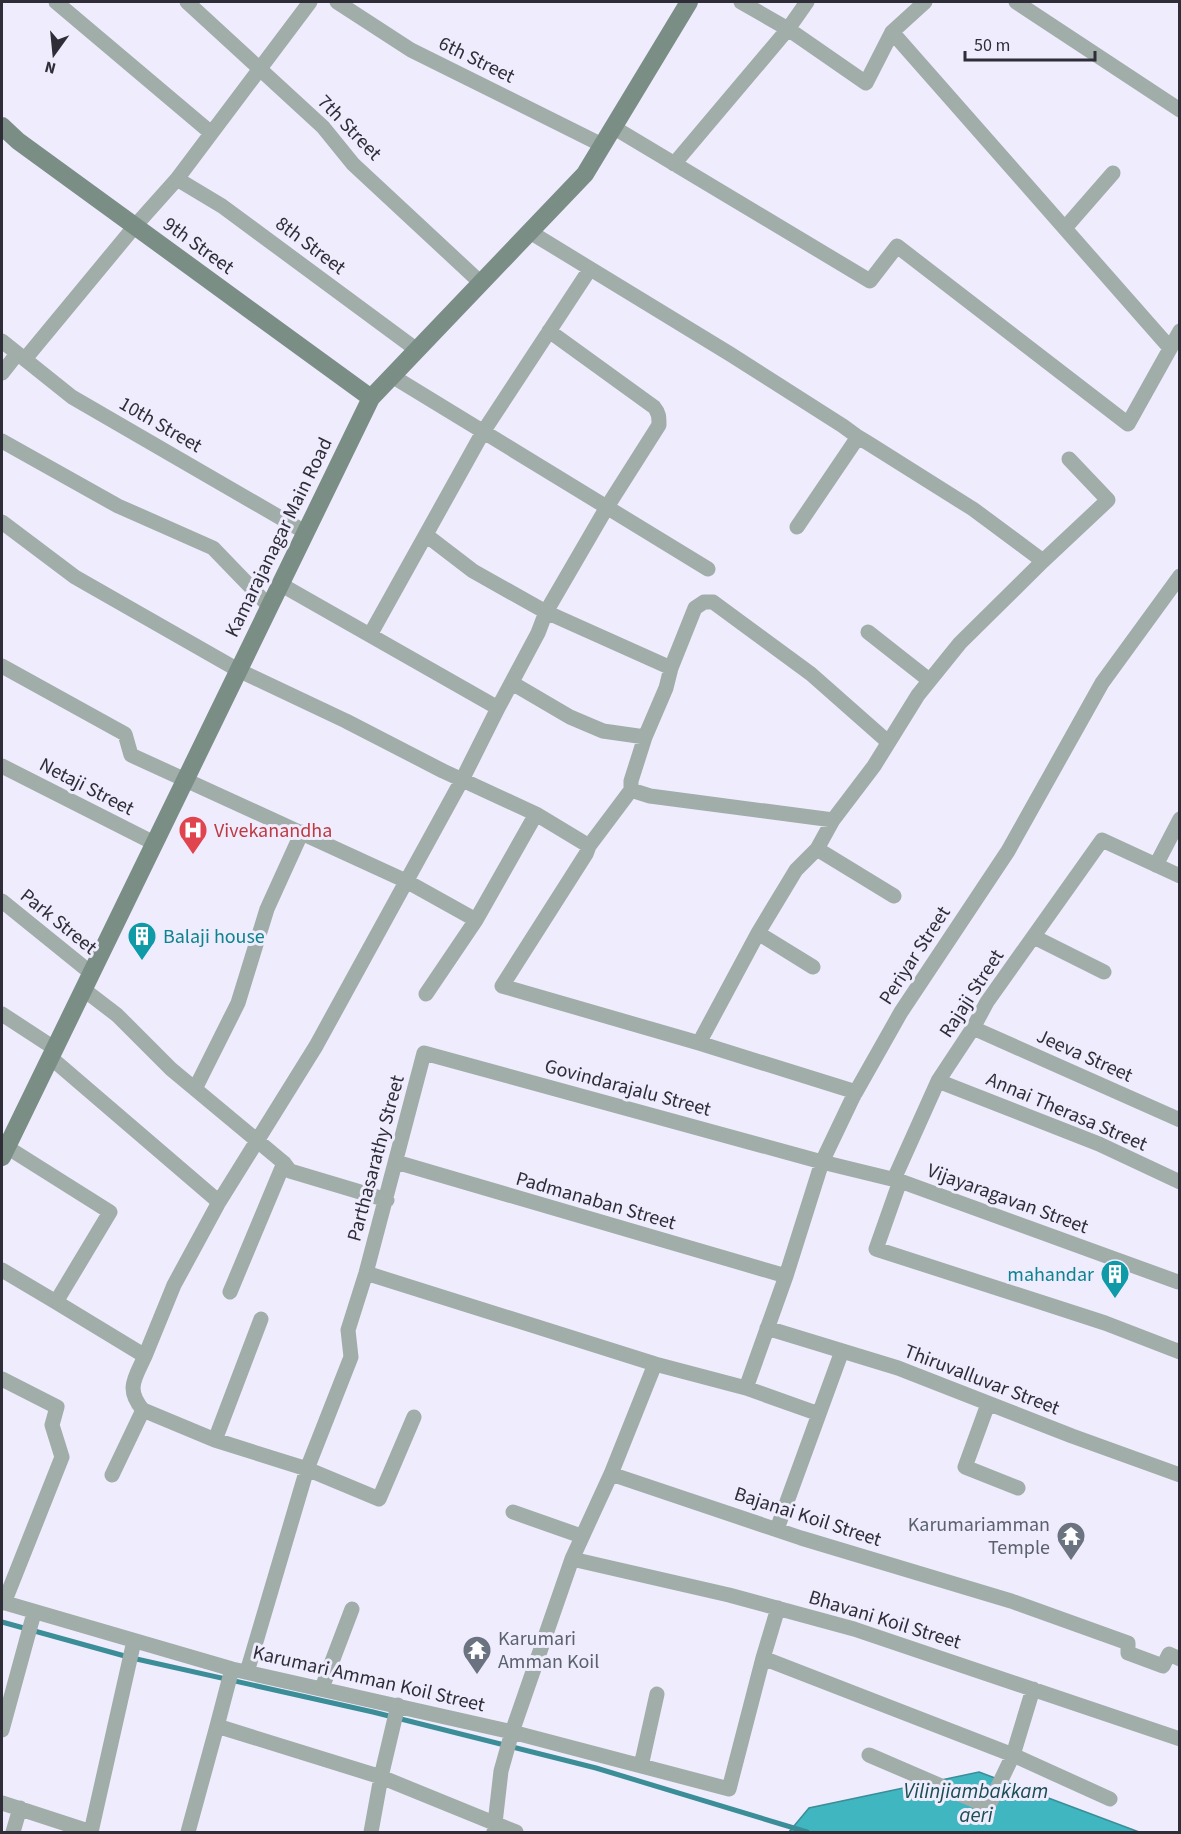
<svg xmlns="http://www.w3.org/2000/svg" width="1181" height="1834" viewBox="0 0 1181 1834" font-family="'Source Sans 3',sans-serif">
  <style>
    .water { fill: #40b6c1; stroke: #3b8d98; stroke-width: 1.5 }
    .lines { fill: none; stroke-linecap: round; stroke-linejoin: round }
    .stream { stroke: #3b8d98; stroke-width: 5 }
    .street { stroke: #a0ada8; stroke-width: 15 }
    .secondary { stroke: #7a8e86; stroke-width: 18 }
    .labels { text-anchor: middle; stroke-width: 6; stroke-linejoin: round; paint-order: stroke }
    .street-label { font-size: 20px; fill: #2f2d38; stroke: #efecfd }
    .health-label { font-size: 20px; fill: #be3a42; stroke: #efecfd; text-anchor: start }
    .culture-label { font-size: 20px; fill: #0d838f; stroke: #efecfd; text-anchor: start }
    .worship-label { font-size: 20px; fill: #5b616d; stroke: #efecfd; text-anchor: end }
    .water-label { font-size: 21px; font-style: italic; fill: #1b4e53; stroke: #efecfd }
  </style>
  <rect width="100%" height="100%" fill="#efecfd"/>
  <path class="water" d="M979,1772L1139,1832H789L809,1808Z"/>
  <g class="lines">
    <path class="stream" d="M2,1622L132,1658L373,1712L596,1768L807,1832"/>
    <path class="street" d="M56,2L210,132
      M187,2L323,127L353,164L481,283
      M337,2L411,50L602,145
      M741,2L788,29L866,83L892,32L925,2
      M1016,2L1180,110
      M892,32L1170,348
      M613,127L870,281L897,246L1128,424L1180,331
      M674,164L788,29L807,2
      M177,179L222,206L417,350
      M1065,228L1113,173
      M530,232L730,354L843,426L858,437L868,443L973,509L1043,561L1108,500L1069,459
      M549,331L654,407C659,413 659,417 659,425L607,507L546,612L671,668
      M2,341L72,397L305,532
      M25,359L135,226L177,179L310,2
      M2,373L17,354
      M392,376L708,569
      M2,441L118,506L213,548L269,606
      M2,522L75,577L238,670L346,721L443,771L536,814L589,846
      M797,527L858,437
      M280,584L498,708
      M868,632L929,680
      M370,635L483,432L590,269
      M2,666L125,734L131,755L406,881L476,920
      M512,683L570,717L603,731L645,737
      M2,766L154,843
      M631,790L589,846L586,854L502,986L699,1043L856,1092
      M833,820L650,796L631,790V781L645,737L666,688L671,668L695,608L704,602H713L811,674L888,742
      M1156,865L1180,819
      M894,896L817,849L833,820L874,766L918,695L960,643L1043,561
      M2,901L91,973
      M758,933L813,967
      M1034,937L1104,972
      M83,989L117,1015L171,1069L284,1163L290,1171L387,1200
      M426,994L476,920L536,814
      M2,1014L54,1048
      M973,1028L1180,1120
      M699,1043L758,933L796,870L817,849
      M50,1057L219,1202
      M938,1081L1099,1144L1180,1182
      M195,1089L238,1003L267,909L302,832
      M2,1144L110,1212L56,1302L2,1270
      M396,1162L786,1276
      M894,1179L938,1081L973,1028L987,1002L1102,840L1180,876
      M900,1181L876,1249L1105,1323L1180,1352
      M366,1273L655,1364L746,1388L819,1414
      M230,1292L284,1163
      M56,1302L145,1356C135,1378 125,1389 143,1410L112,1475
      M767,1328L898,1368L1072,1436L1180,1475
      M145,1356L174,1285L219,1202L316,1046L463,778L498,708L538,633L546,612L473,571L426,535
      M2,1379L57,1407L52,1425L62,1457L4,1603
      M746,1388L786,1276L822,1162L853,1097L901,1012L1008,851L1102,683L1180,576
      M988,1404L965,1467L1018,1488
      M143,1410L215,1440L307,1469L379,1499L414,1417
      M215,1440L261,1319
      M611,1474L801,1538L1011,1601L1128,1643V1653L1163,1666L1169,1654L1180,1659
      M513,1512L581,1536
      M777,1529L842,1351
      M572,1559L729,1595L854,1629L1180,1739
      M2,1602L232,1669L512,1732L729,1789L763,1658L778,1608
      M763,1658L1013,1755L1110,1799
      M232,1669L217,1726L381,1777L516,1832
      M247,1672L307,1469L351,1357L348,1330L366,1273L424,1053L822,1162L900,1181L1178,1282
      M322,1688L352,1609
      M2,1730L34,1613
      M869,1755L983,1804L991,1801L1013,1755L1033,1689
      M641,1766L657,1694
      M2,1803L91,1832
      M13,1832L20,1808
      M91,1832L134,1641
      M188,1832L217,1726
      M371,1832L381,1777L398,1705
      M494,1832L501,1771L512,1732L572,1559L611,1474L655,1364"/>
    <path class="secondary" d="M2,126L18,141L371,398
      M2,1157L371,398L585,174L689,2"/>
  </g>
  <defs>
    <g id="hospital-pin" transform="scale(1.5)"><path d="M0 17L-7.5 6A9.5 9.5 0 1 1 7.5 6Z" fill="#e0444e" stroke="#efecfd"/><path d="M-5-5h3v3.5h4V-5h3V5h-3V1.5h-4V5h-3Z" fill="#fff"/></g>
    <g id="building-pin" transform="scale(1.5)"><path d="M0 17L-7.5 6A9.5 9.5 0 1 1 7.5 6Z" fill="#0f9aa8" stroke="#efecfd"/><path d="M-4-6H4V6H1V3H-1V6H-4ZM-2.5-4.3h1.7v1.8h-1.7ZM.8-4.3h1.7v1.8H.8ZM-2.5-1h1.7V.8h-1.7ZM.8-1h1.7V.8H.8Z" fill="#fff"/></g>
    <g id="temple-pin" transform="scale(1.5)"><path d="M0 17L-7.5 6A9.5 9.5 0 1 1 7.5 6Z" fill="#6b7280" stroke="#efecfd"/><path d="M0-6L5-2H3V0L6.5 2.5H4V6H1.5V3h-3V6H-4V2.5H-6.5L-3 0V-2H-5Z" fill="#fff"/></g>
  </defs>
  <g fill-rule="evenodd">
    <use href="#hospital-pin" x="193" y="830"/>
    <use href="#building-pin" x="142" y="936"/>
    <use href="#building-pin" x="1115" y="1274"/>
    <use href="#temple-pin" x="1071" y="1536"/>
    <use href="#temple-pin" x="477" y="1650"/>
  </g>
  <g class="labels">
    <g class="street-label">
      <text transform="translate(477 59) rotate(26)" y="7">6th Street</text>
      <text transform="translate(350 127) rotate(46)" y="7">7th Street</text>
      <text transform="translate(199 245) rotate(36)" y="7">9th Street</text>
      <text transform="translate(311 245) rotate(37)" y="7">8th Street</text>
      <text transform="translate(161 424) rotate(30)" y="7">10th Street</text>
      <text transform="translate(278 537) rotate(-64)" y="7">Kamarajanagar Main Road</text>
      <text transform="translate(87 786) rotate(27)" y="7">Netaji Street</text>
      <text transform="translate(59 921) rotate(39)" y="7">Park Street</text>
      <text transform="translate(914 955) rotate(-57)" y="7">Periyar Street</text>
      <text transform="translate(971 993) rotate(-57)" y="7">Rajaji Street</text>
      <text transform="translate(1085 1055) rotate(24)" y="7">Jeeva Street</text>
      <text transform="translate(628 1087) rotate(15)" y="7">Govindarajalu Street</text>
      <text transform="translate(1067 1111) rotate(23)" y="7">Annai Therasa Street</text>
      <text transform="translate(375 1158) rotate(-75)" y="7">Parthasarathy Street</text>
      <text transform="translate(1008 1198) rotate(20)" y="7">Vijayaragavan Street</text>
      <text transform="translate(596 1200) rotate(16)" y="7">Padmanaban Street</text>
      <text transform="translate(982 1379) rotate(21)" y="7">Thiruvalluvar Street</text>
      <text transform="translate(808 1516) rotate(18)" y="7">Bajanai Koil Street</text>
      <text transform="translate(885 1619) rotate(17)" y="7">Bhavani Koil Street</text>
      <text transform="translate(369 1678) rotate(13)" y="7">Karumari Amman Koil Street</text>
    </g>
    <g class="health-label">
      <text x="214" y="837">Vivekanandha</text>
    </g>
    <g class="culture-label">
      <text x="163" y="943">Balaji house</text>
      <text x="1094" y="1281" text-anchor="end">mahandar</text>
    </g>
    <g class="worship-label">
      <text x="1050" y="1531">Karumariamman<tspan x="1050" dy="23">Temple</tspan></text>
      <text x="498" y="1645" text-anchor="start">Karumari<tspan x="498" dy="23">Amman Koil</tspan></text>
    </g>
    <g class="water-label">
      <text x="976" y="1798">Vilinjiambakkam<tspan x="976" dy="24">aeri</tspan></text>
    </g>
  </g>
  <rect width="1181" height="1834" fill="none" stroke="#2f2d38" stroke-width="6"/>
  <g transform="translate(54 54) rotate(195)" stroke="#efecfd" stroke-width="4.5" paint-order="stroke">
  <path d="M0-4.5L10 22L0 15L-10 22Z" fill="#2f2d38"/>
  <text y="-9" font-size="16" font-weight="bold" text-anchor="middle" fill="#2f2d38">N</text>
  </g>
  <path d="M965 51v9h130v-9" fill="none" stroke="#2f2d38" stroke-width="3"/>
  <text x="974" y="51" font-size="18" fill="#2f2d38" stroke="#efecfd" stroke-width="4.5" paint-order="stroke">50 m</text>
</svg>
